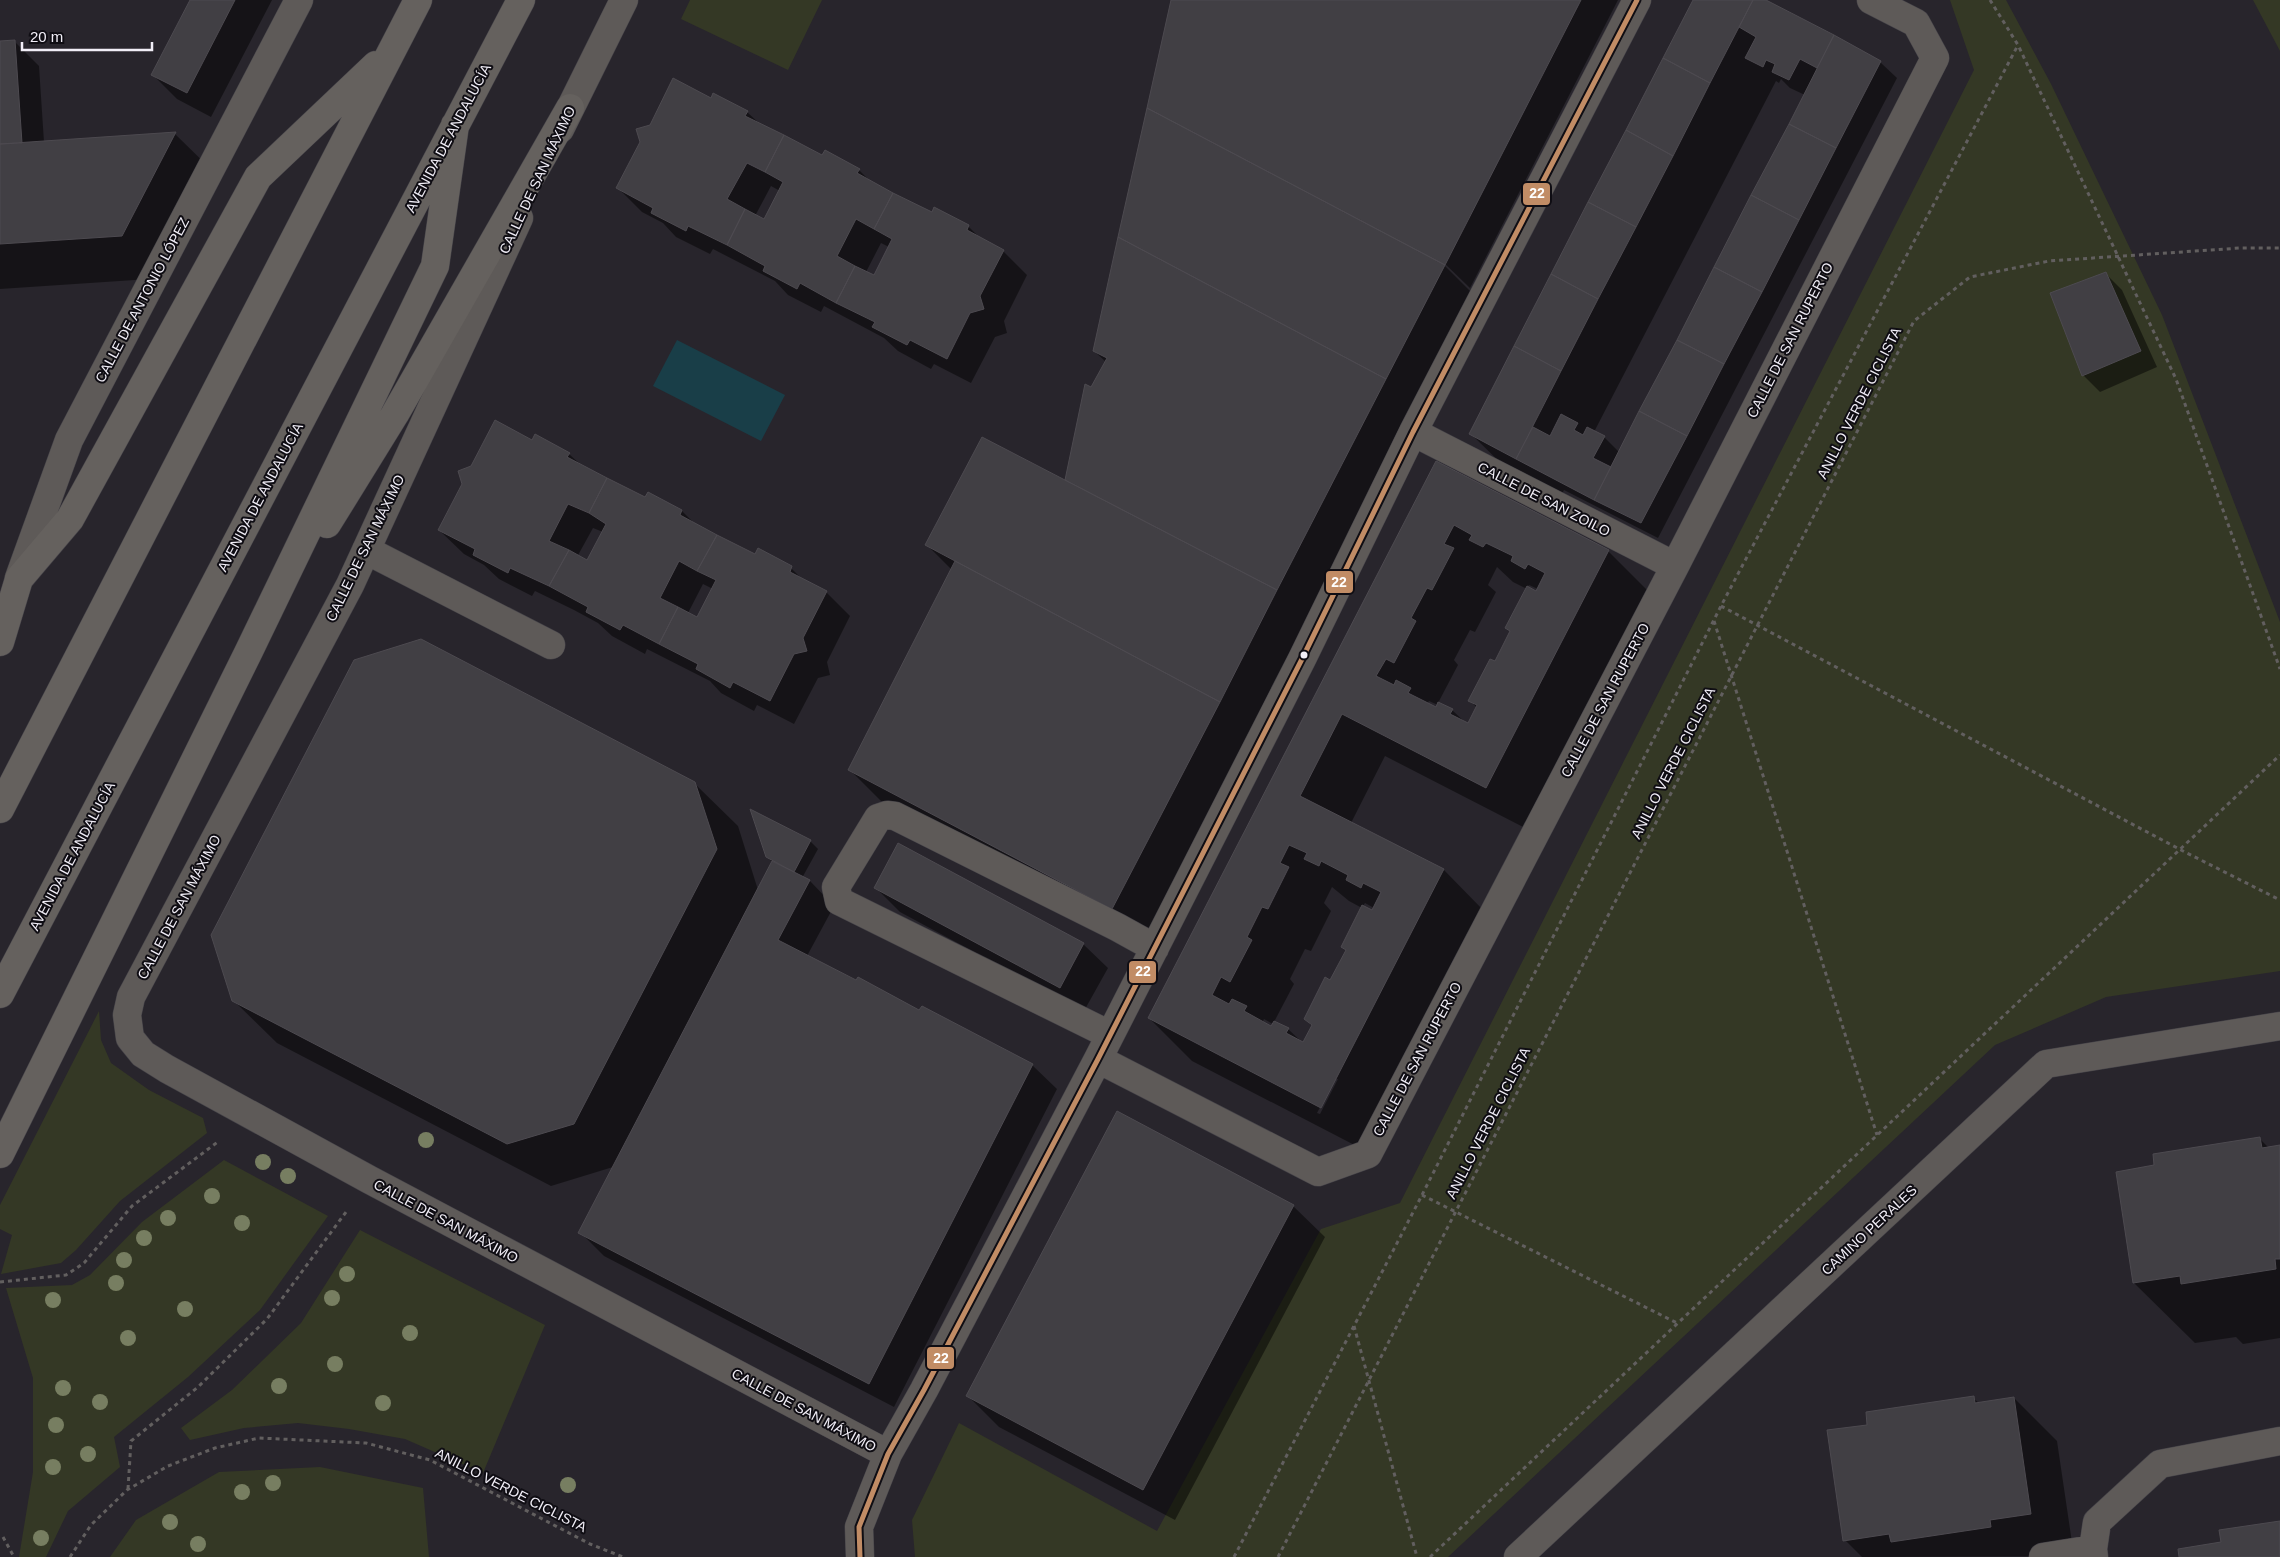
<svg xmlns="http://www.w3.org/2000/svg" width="2280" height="1557" viewBox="0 0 2280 1557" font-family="Arial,sans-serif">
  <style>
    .green { fill: #343825 }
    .water { fill: #193e48 }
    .shadow { fill: #0007; fill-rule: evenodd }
    .building { fill: #413f44; stroke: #4d4a50; fill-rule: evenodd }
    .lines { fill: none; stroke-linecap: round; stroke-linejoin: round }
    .minor-casing { stroke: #444248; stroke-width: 29 }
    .highway-casing { stroke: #444248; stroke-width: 29 }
    .path { stroke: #625f5f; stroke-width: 3; stroke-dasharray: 4 4; stroke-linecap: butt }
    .minor { stroke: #5e5a58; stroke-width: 28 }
    .highway { stroke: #65615e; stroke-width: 28 }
    .bus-1-casing { stroke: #0f0d13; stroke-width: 9 }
    .bus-1 { stroke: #c18c65; stroke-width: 5 }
    .tree { fill: #777e61 }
    .bus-dot { fill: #f1eef7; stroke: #0f0d13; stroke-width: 2 }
    .labels { text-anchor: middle; stroke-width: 4; stroke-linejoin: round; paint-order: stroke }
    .street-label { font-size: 14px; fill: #f1eef7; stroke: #0f0d13 }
    .line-badge { stroke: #0f0d13; stroke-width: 2 }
    .badge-label { font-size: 14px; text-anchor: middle; font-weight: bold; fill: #fff }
  </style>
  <rect width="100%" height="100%" fill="#28252c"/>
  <path class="green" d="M690,0H822L788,70L681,19Z
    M1950,0H2006L2051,84L2162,315L2280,622V971L2106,997L1995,1045L1448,1557H915L912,1520L959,1423L1157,1531L1321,1229L1400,1203L1974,70Z
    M2253,0H2280V51Z
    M99,1011L101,1040L111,1063L149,1090L203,1118L207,1133L120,1201L76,1250L61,1263L1,1274L12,1235L0,1229V1205Z
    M224,1160L328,1216L260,1310L188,1377L114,1437L120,1467L68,1511L46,1557H19L33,1472V1378L6,1288L72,1285L90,1275L142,1222Z
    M360,1230L545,1325L483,1473L405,1439L349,1429L298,1423L244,1428L190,1440L181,1428L232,1390L301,1323Z
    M320,1467L423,1488L429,1557H110L136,1520L219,1472Z"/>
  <path class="water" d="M677,340L785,395L761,441L653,386Z"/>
  <path class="shadow" d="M191,0H272L211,117L177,99L153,75Z
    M1173,0H1618L1470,288L1441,260L1440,261L1476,297L1144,940L881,801L850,770L952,570L927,545L1066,481L1086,386L1092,389L1106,362L1094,351Z
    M1695,0H1763L1880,62L1897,78L1658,538L1564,490L1559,500L1514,476L1471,434ZM1781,79L1790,88L1805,95L1620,453L1604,437L1594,432L1776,81L1779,83Z
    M0,42H15L39,66L44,142L175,134L218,176L165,278L0,289Z
    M711,99L747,112L761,125L822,156L859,170L871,182L932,214L968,226L981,239L1003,251L1027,275L1004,321L1007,333L995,337L971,383L934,364L931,369L898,351L884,338L824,306L821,312L788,295L775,281L713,249L710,254L676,237L663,223L642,212L618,188L650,126ZM771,186L780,191L764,220L755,216ZM881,243L889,247L875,277L866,272Z
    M2106,274L2122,290L2157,367L2100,392L2083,375Z
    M533,441L569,454L581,465L646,499L682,511L695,524L755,556L791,568L804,581L826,592L850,616L827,662L830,675L818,678L794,724L757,705L754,711L721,693L710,681L647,649L645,654L612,636L598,623L574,610L535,591L532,596L499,579L484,565L464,554L439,530ZM593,528L603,532L587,562L577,557ZM703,584L713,589L698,618L688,613Z
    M1436,462L1608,551L1651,594L1529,830L1385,756L1351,823L1444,870L1486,913L1364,1150L1192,1061L1149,1018ZM1497,567L1513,582L1527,589L1511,632L1495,662L1470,700L1477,708L1468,725L1452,710L1438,703L1458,665L1454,660L1470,630L1475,632L1496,592L1488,585ZM1529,585L1538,589L1536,593L1527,588ZM1429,701L1438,705L1436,709L1427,704ZM1332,887L1349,901L1362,908L1342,947L1347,951L1331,981L1305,1019L1313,1027L1304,1044L1288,1029L1274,1022L1294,984L1290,979L1305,949L1311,951L1331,911L1324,903ZM1365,903L1374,908L1372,912L1363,906ZM1264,1019L1273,1024L1271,1028L1262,1023ZM1335,1079H1338L1320,1114L1317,1113Z
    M694,783L738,826L758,890L772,862L767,856L810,841L818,849L802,878L810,881L834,906L807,956L1032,1065L1057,1089L894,1407L604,1256L580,1232L613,1167L551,1186L277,1043L233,1000Z
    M876,888L1083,944L1108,968L1084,1011L900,912Z
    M2259,1138L2269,1148L2280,1146V1338L2243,1344L2236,1337L2195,1343L2134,1283L2156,1166Z
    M1293,1206L1325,1237L1175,1520L999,1427L968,1396Z
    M1973,1398L1979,1403L2014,1398L2057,1441L2074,1556L1862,1557L1845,1540L1869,1426Z"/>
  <path class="building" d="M190,0H235L187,93L151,75Z
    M1171,0H1581L1445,265L1147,108Z
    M1693,0H1753L1710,83L1663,58Z
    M1753,0H1766L1834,35L1817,68L1800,59L1789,80L1772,72L1775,64L1766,60L1763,67L1745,58L1756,37L1739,27Z
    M1834,35L1881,61L1836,148L1789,124Z
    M15,40L22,143L0,144V41Z
    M1663,58L1710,83L1673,156L1626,130Z
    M673,78L711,98L713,93L748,111L745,116L784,135L765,172L747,163L727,199L745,209L727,245L688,226L686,231L651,213L653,208L616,188L640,142L636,129L650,125Z
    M1147,108L1445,265L1386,379L1118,237Z
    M1789,124L1836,148L1799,220L1751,195Z
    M1626,130L1673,156L1636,227L1588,202Z
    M176,132L122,236L0,244V144Z
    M784,135L822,155L825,150L860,169L857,173L893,193L874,229L856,219L837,256L855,266L836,303L800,283L797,289L763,271L765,266L727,245L745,209L764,219L783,182L765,172Z
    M893,193L932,212L934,207L969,225L967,230L1004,250L980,296L984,309L970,313L947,359L910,340L907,345L872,327L875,322L836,303L855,266L874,275L892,239L874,229Z
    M1751,195L1799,220L1762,292L1714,267Z
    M1588,202L1636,227L1598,299L1551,274Z
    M1118,237L1386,379L1277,590L1065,480L1085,384L1091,387L1107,358L1093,351Z
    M1714,267L1762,292L1724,364L1677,340Z
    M2106,272L2141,351L2082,376L2050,293Z
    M1551,274L1598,299L1561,371L1514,346Z
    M1677,340L1724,364L1687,436L1639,411Z
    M1514,346L1561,371L1516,459L1469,434Z
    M1639,411L1687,436L1641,523L1594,500Z
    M1561,414L1578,423L1574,430L1583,435L1587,427L1605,436L1593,458L1611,467L1594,500L1516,459L1533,427L1550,436Z
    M495,420L532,440L535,434L570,453L567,457L607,478L589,513L568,504L549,541L569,550L549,586L510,568L508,573L473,555L475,549L438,530L462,484L458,471L471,466Z
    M982,437L1277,590L1220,702L925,545Z
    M1436,461L1609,550L1486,788L1342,714L1300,796L1444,869L1321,1108L1148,1018ZM1454,525L1472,535L1469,540L1483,547L1486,543L1513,556L1511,561L1525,569L1528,564L1545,573L1536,591L1527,586L1505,628L1510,631L1495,661L1490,659L1468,701L1477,705L1468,723L1450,714L1453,709L1438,702L1436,707L1408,693L1411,688L1396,680L1394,685L1376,676L1386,659L1394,663L1416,621L1411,618L1427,588L1432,590L1454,548L1444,544ZM1289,845L1307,853L1304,859L1319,866L1321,861L1348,875L1346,880L1361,888L1363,883L1381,892L1372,910L1362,905L1341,947L1346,950L1330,980L1325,977L1304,1019L1312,1025L1303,1042L1286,1033L1289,1028L1274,1021L1271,1026L1244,1011L1247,1006L1232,999L1229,1004L1212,995L1221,977L1230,982L1252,940L1247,937L1262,907L1268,909L1289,867L1280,863Z
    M607,478L645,497L648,492L682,510L680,515L717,535L697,571L679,561L660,598L678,607L659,644L623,625L620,630L586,612L588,607L549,586L569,550L587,560L606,524L589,513Z
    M717,535L755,554L758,548L792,566L790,572L827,591L803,638L807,651L794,654L770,701L733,682L730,688L696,669L698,664L659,644L678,607L697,617L716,580L697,571Z
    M955,561L1220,702L1112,909L848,770Z
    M421,639L695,782L717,849L574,1124L507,1144L232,1001L211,935L354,660Z
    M750,809L811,840L794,872L766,857Z
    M898,843L1084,943L1060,988L874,888Z
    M772,861L810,880L778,940L856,980L858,977L919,1010L922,1006L1033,1064L869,1384L578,1233Z
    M1117,1111L1294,1205L1143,1490L966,1396Z
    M2260,1137L2262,1148L2280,1145V1259H2275L2276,1269L2181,1284L2180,1276L2133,1283L2116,1172L2154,1165L2153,1154Z
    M1974,1396L1975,1403L2014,1397L2031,1514L1990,1520L1991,1527L1891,1542L1889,1534L1843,1541L1827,1430L1867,1425L1866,1412Z
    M2280,1521V1557H2179L2178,1549L2221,1542L2219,1530Z"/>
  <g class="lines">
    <g class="minor-casing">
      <path id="minor" d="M560,129L624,0
        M519,218L350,585L131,997L127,1015L130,1038L143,1054L167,1069L370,1180L888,1454
        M1413,432L1675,566
        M366,550L551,645
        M19,578L69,440L299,0
        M1110,1035L839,901L836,887L878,818L887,815L895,816L1117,927L1155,948
        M1098,1059L1318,1172L1368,1154L1675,566L1935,58L1916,23L1871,0
        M860,1557L859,1527L888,1454L924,1390L1098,1059L1302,659L1413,432L1637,0
        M1518,1557L2046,1064L2280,1026
        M2043,1557L2093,1549
        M2094,1557L2093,1549L2097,1522L2160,1464L2280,1441"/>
    </g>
    <g class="highway-casing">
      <path id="highway" d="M327,524L395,414L570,108
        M0,642L19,579L70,519L258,177L376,65
        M0,809L418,0
        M0,994L521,0
        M0,1154L248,653L435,266L455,125"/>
    </g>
    <path class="path" d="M1990,0L2018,45L2176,379L2280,669
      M1721,606L2181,850L2280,900
      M1714,621L1877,1135
      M1422,1195L1677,1323
      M0,1282L66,1275L84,1263L132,1206L219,1141
      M1354,1326L1417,1557
      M128,1489L131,1441L198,1387L267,1319L346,1212
      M3,1537L14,1557
      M70,1557L91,1525L127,1490L168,1466L215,1448L259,1438L366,1443L430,1460L590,1544L623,1557
      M1234,1557L1422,1195L1721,606L2018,45
      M1278,1557L1914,321L1970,277L2049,261L2240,248H2280
      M1430,1557L2280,755"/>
    <use href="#minor" class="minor"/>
    <use href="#highway" class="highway"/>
    <g class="bus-1-casing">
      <path id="bus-1" d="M860,1557L859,1527L888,1454L924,1390L1098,1059L1302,659L1413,432L1637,0"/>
    </g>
    <use href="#bus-1" class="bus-1"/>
  </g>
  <g class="tree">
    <circle cx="426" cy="1140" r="8"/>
    <circle cx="263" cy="1162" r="8"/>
    <circle cx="288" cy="1176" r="8"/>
    <circle cx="212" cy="1196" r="8"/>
    <circle cx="168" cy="1218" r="8"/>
    <circle cx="242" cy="1223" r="8"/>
    <circle cx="144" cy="1238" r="8"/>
    <circle cx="124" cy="1260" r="8"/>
    <circle cx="347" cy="1274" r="8"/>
    <circle cx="116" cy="1283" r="8"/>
    <circle cx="332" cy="1298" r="8"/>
    <circle cx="53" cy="1300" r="8"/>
    <circle cx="185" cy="1309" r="8"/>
    <circle cx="410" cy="1333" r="8"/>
    <circle cx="128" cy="1338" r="8"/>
    <circle cx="335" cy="1364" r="8"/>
    <circle cx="279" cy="1386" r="8"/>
    <circle cx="63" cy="1388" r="8"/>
    <circle cx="100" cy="1402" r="8"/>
    <circle cx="383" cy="1403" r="8"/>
    <circle cx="56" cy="1425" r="8"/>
    <circle cx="88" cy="1454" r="8"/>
    <circle cx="53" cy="1467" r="8"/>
    <circle cx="273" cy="1483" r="8"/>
    <circle cx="568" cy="1485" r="8"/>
    <circle cx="242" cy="1492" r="8"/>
    <circle cx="170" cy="1522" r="8"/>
    <circle cx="41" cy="1538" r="8"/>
    <circle cx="198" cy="1544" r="8"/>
  </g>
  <circle class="bus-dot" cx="1304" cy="655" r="4.5"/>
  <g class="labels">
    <g class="street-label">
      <text transform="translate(448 138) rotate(-62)" y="5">AVENIDA DE ANDALUCÍA</text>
      <text transform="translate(537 180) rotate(-65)" y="5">CALLE DE SAN MÁXIMO</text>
      <text transform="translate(142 300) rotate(-62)" y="5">CALLE DE ANTONIO LÓPEZ</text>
      <text transform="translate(1790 340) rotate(-63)" y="5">CALLE DE SAN RUPERTO</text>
      <text transform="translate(1859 403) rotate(-63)" y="5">ANILLO VERDE CICLISTA</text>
      <text transform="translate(260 497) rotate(-62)" y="5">AVENIDA DE ANDALUCÍA</text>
      <text transform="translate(1544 499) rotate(27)" y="5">CALLE DE SAN ZOILO</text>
      <text transform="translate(365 548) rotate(-64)" y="5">CALLE DE SAN MÁXIMO</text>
      <text transform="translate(1605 700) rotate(-62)" y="5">CALLE DE SAN RUPERTO</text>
      <text transform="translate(1673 763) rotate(-63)" y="5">ANILLO VERDE CICLISTA</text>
      <text transform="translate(72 856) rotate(-62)" y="5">AVENIDA DE ANDALUCÍA</text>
      <text transform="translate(179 907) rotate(-62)" y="5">CALLE DE SAN MÁXIMO</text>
      <text transform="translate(1417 1059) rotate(-62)" y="5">CALLE DE SAN RUPERTO</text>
      <text transform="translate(1488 1123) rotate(-63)" y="5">ANILLO VERDE CICLISTA</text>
      <text transform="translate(446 1221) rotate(28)" y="5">CALLE DE SAN MÁXIMO</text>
      <text transform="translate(1869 1230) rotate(-43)" y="5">CAMINO PERALES</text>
      <text transform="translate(804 1410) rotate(28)" y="5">CALLE DE SAN MÁXIMO</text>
      <text transform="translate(511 1490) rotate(27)" y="5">ANILLO VERDE CICLISTA</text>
    </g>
  </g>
  <g class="line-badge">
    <rect x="1522" y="182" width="29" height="24" rx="5" fill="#c18c65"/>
    <rect x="1325" y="570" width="29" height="24" rx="5" fill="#c18c65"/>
    <rect x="1128" y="960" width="29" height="24" rx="5" fill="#c18c65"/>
    <rect x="926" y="1346" width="29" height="24" rx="5" fill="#c18c65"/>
  </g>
  <g class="badge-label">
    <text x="1537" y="198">22</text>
    <text x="1339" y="587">22</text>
    <text x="1143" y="976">22</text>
    <text x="941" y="1363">22</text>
  </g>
  <path d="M22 42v8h130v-8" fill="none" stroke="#f1eef7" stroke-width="2.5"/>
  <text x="30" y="42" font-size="15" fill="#f1eef7" stroke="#0f0d13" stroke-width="4" paint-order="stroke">20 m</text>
</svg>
